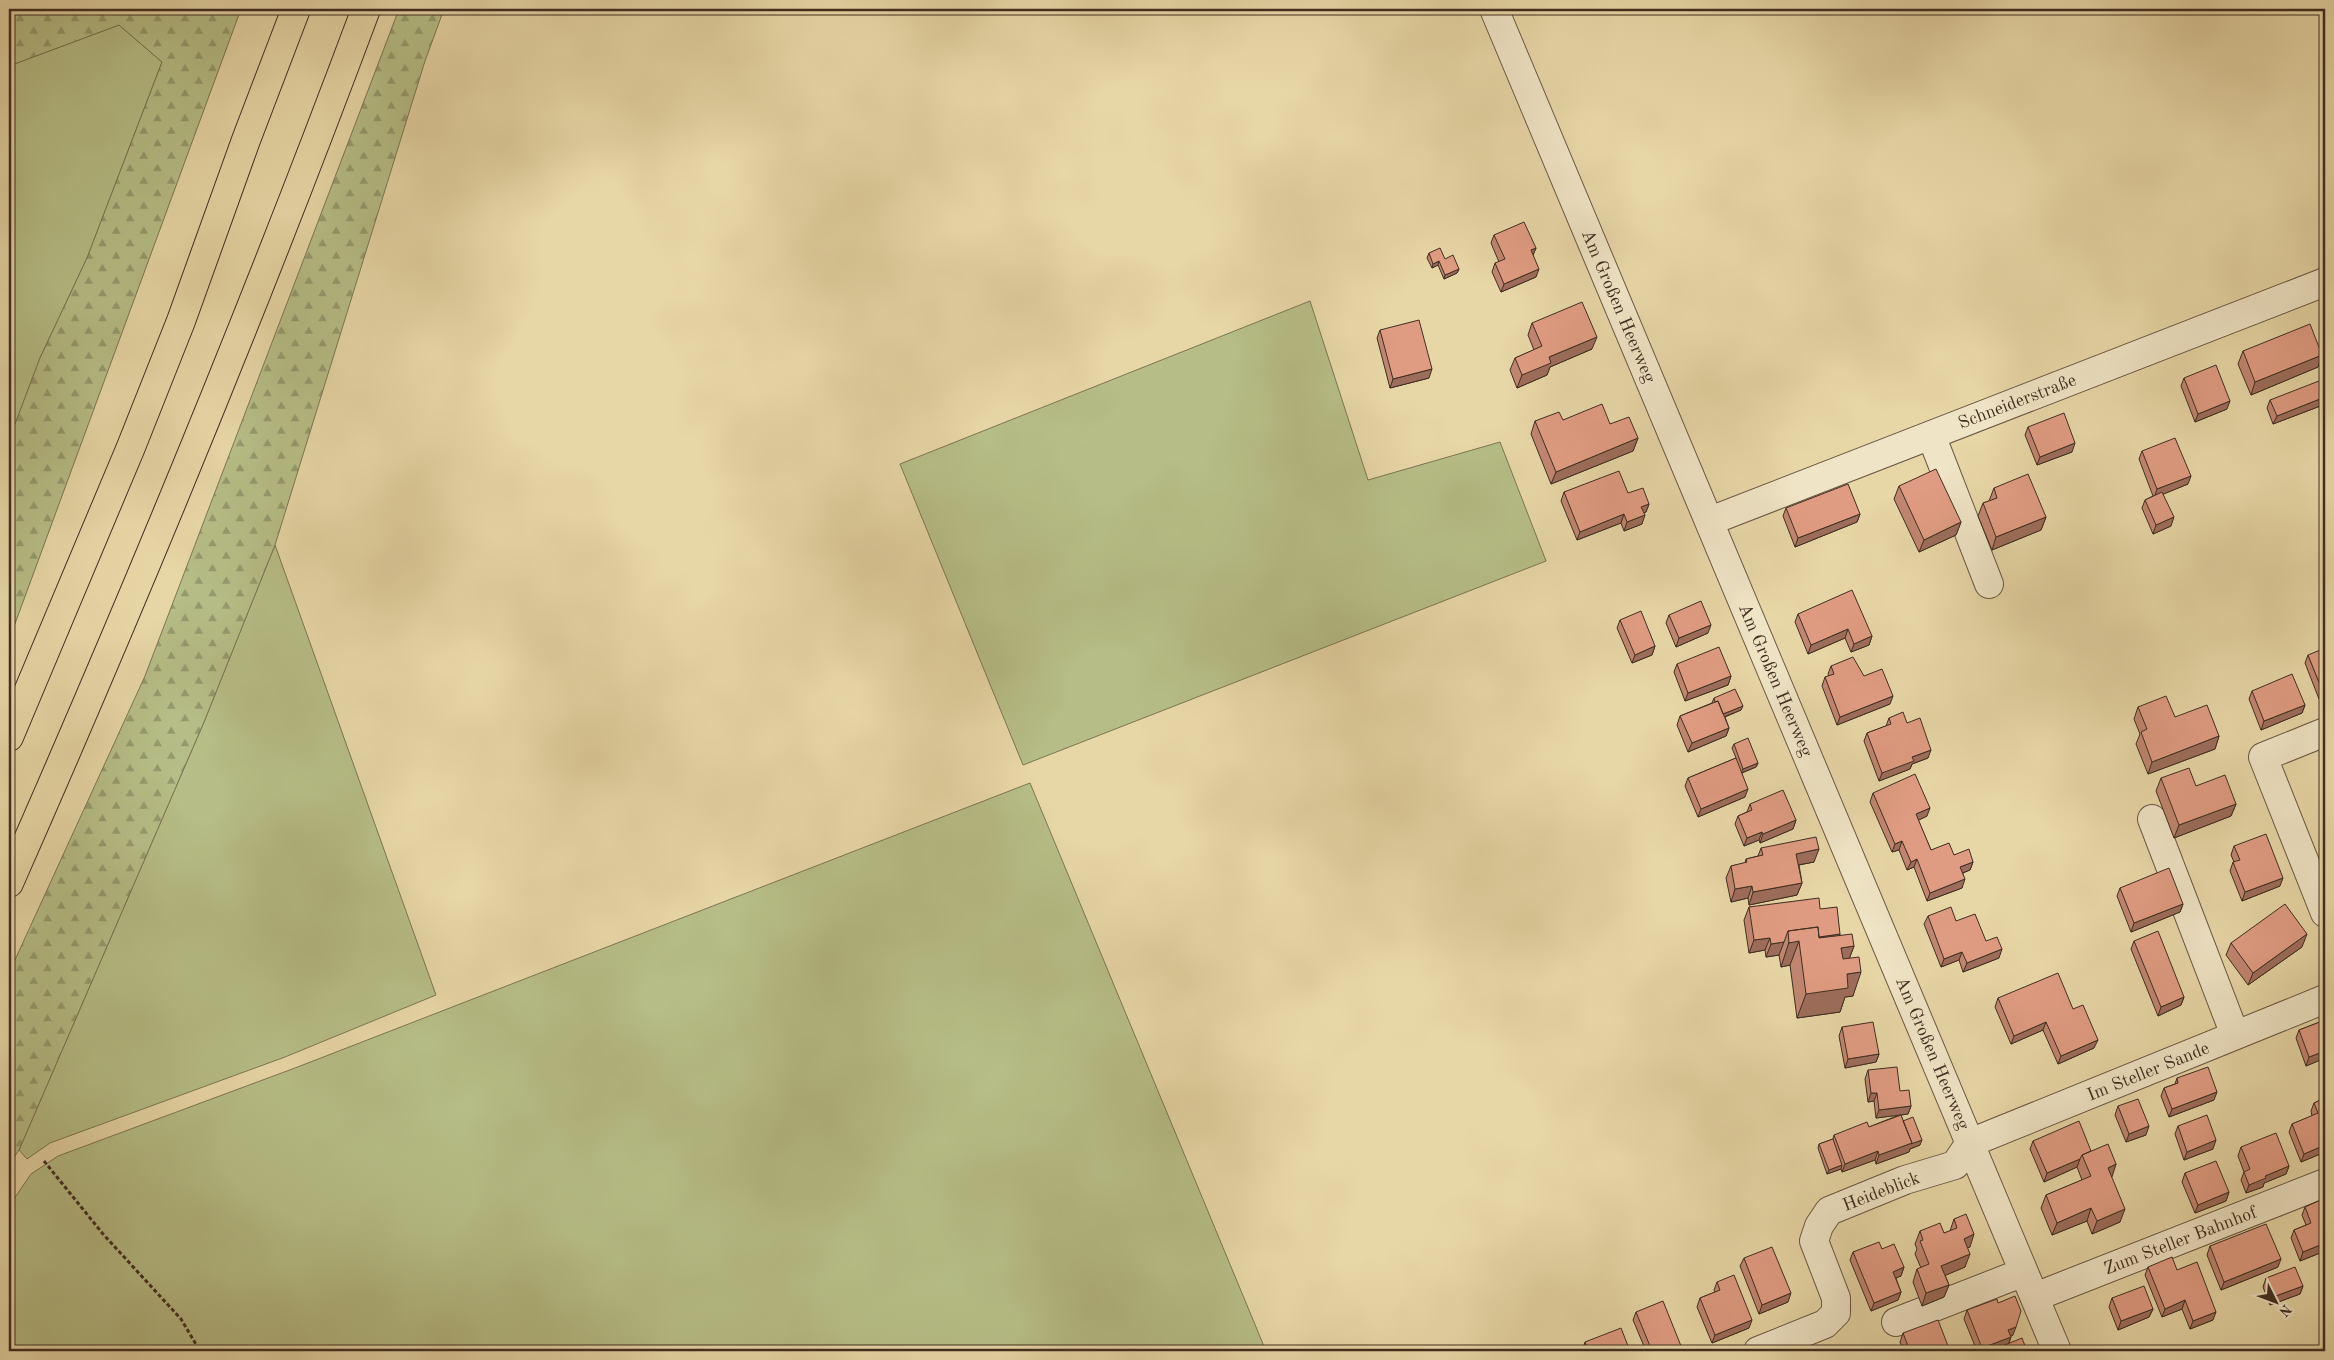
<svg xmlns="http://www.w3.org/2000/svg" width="2334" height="1360" viewBox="0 0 2334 1360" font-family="'Old Standard TT',serif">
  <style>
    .green { fill: #b6bd86; stroke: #7b7653 }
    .forest { fill: url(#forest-firs); stroke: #7b7653 }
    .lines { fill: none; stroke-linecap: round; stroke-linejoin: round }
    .minor-casing { stroke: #6a5842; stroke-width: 30 }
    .highway-casing { stroke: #402e20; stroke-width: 30 }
    .path { stroke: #402e20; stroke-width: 3; stroke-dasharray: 4 2.5; stroke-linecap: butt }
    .minor { stroke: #efe4c5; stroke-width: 28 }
    .highway { stroke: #e7d6a6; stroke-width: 28 }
    .rail-casing { stroke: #402e20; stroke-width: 5.5 }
    .rail { stroke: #efe4c5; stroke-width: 4; stroke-dasharray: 11; stroke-linecap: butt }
    .wall { fill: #c18670; stroke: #402e20 }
    .shaded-wall { fill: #9d6d5b; stroke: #402e20 }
    .building { fill: #e09c82; stroke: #402e20 }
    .labels { text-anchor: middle; stroke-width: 4.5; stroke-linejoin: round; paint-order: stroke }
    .street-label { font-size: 18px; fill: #402e20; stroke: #efe4c5 }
  </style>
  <defs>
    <pattern id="forest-firs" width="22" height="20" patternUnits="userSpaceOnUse" patternTransform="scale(1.25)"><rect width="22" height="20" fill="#b6bd86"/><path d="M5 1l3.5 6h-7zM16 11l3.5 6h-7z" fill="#959a6d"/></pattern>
  </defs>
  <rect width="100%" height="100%" fill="#e7d6a6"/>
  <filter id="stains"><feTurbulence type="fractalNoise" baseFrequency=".004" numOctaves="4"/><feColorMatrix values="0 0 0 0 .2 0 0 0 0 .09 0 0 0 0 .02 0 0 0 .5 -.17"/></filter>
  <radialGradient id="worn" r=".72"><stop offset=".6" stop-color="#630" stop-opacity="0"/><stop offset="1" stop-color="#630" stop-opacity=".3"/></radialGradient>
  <path class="green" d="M119,25L162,62L87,258L40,358L9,440V66Z
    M1310,301L1368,480L1500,442L1546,561L1023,765L900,464Z
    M275,545L436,995L285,1057L50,1143L27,1159L19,1150L204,722Z
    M1030,783L1266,1351H9V1206L31,1174L58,1156L295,1068Z"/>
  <path class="forest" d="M9,9H241L9,640V440L40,358L87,258L162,62L119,25L9,66Z
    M399,9H444L425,61L275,545L204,722L19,1150L9,1165V973L145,676Z"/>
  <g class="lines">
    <g class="minor-casing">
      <path id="minor" d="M1494,9L2057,1351
        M1931,435L1989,584
        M1710,521L2325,282
        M2325,732L2263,757L2325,913
        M2152,819L2235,1035
        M2035,1297L2325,1183
        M1896,1322L2024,1272
        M1758,1351L1825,1324L1836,1313V1298L1814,1241L1819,1226L1829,1211L1905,1180L1955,1165L1970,1143L2325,999"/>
    </g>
    <g class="highway-casing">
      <path id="highway" d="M9,737L131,447L181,321L246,140L296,9
        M9,883C136,595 256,304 366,9"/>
    </g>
    <path class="path" d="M44,1161L103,1234L181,1319L200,1351"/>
    <use href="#minor" class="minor"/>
    <use href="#highway" class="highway"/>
    <g class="rail-casing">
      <path id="rail" d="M2313,1351L2325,1347"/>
    </g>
    <use href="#rail" class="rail"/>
  </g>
  <path class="wall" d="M1494,235L1536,248L1533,255L1536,277L1501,292L1492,272L1495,263L1499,262L1491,243Z
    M1429,253L1459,269L1457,273L1444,279L1438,265L1432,268L1427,258Z
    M1532,323L1592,349L1550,367L1547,375L1517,388L1510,370L1515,358L1534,350L1528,335Z
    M1380,330L1429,378L1390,388L1377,338Z
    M2243,351L2322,355L2318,367L2251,395L2238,364Z
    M2184,378L2227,409L2195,422L2181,386Z
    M2325,396L2323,405L2273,424L2267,408L2270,400Z
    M1563,420L1610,424L1638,438L1633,451L1551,484L1531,434L1535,421Z
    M2028,427L2072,452L2037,465L2025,435Z
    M2142,451L2188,484L2163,494L2171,526L2153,534L2142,508L2145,500L2153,496L2139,459Z
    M1899,486L1961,522L1956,535L1919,552L1894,499Z
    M1994,488L2046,517L2041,530L1992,550L1978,516L1983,503L1989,501Z
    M1564,492L1628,493L1649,504L1646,512L1644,513L1642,524L1624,531L1621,523L1577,540L1561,501Z
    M1786,508L1860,514L1857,522L1795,547L1783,516Z
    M1798,614L1872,636L1869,645L1851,652L1845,638L1808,654L1795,622Z
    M1669,615L1708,633L1676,647L1666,623Z
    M1620,620L1655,646L1652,655L1632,663L1617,628Z
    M2308,655L2325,696L2319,699L2305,663Z
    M1677,664L1731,676L1728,685L1685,701L1674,672Z
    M1831,666L1864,676L1890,704L1837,725L1822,686L1825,677L1829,676L1828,674Z
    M2252,691L2305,705L2302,713L2261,730L2249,699Z
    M1714,698L1741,710L1725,717L1729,728L1726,736L1688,752L1677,725L1680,716L1712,703Z
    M2138,707L2175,717L2219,736L2215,749L2148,774L2136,744L2140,734L2134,719Z
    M1889,718L1907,723L1928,758L1912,764L1910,769L1879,781L1864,741L1867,733L1886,726Z
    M1734,744L1758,763L1756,767L1742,773L1745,797L1698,817L1685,786L1688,778L1736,758L1732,748Z
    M2161,778L2196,786L2236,804L2231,816L2174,838L2156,791Z
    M1873,793L1927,816L1918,820L1931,850L1954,855L1973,862L1970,870L1963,873L1962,888L1927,901L1914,867L1907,870L1899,850L1892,852L1870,802Z
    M1750,804L1796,820L1793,829L1760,843L1759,840L1744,846L1735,824L1738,816L1747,812Z
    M2234,846L2280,886L2242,901L2230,871L2233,862H2234L2231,855Z
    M1761,848L1814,862L1799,865L1802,883L1797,895L1749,905L1748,898L1731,902L1726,878L1731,866L1745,863L1746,859L1758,856Z
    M2120,888L2183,904L2180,912L2131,932L2117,896Z
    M1749,907L1820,909L1840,935L1854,946L1849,959L1853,996L1845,997L1840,1012L1797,1018L1790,965L1781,967L1779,955L1766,957L1765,950L1749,953L1744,920Z
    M1928,916L1956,921L1986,941L1999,958L1963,972L1959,960L1941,967L1924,924Z
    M2134,941L2184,997L2181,1005L2158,1016L2131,949Z
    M2231,943L2302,947L2248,985L2226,955Z
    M1998,998L2073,1009L2094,1048L2058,1064L2043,1030L2011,1044L1995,1007Z
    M2325,1020V1058L2306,1066L2296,1038L2299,1030Z
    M1842,1027L1879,1054L1876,1062L1845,1068L1839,1036Z
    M1868,1070L1900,1091L1911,1106L1908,1114L1901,1115L1903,1121L1920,1145L1910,1149L1909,1152L1876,1164L1875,1160L1842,1172L1841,1169L1827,1174L1818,1148L1819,1144L1833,1139L1834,1135L1869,1127L1899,1115L1876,1118L1874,1101L1868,1102L1865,1079Z
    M2177,1078L2214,1100L2169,1117L2161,1096L2164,1088L2175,1084Z
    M2325,1098V1152L2301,1162L2289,1132L2292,1124L2312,1116L2311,1111L2314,1103Z
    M2118,1106L2146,1135L2126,1142L2115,1115Z
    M2178,1126L2213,1149L2184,1160L2175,1134Z
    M2033,1141L2091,1151L2116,1164L2111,1177L2120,1222L2092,1234L2087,1221L2052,1235L2041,1208L2046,1195L2082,1180L2077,1167L2044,1182L2030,1149Z
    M2241,1147L2289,1166L2286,1174L2264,1183L2263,1187L2246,1193L2241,1180L2244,1172L2238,1156Z
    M2185,1173L2229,1192L2226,1201L2195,1213L2182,1182Z
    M2325,1198V1251L2300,1261L2291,1238L2294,1230L2306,1225L2302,1215L2305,1207Z
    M1954,1219L1970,1247L1967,1248L1965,1267L1945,1275L1949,1285L1944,1297L1922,1306L1913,1282L1917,1269L1921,1268L1915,1254L1917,1249L1915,1244L1920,1231L1944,1233L1950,1231Z
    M2210,1246L2278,1267L2221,1290L2207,1255Z
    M1882,1249L1904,1267L1901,1276L1896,1278L1901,1292L1898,1300L1871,1311L1850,1260L1853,1252Z
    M1744,1258L1788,1302L1759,1314L1740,1266Z
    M2148,1267L2213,1320L2190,1329L2182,1309L2162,1317L2145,1275Z
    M2266,1278L2303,1286L2300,1294L2270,1305L2263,1287Z
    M1717,1282L1749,1328L1712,1343L1697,1307L1700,1298L1715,1292L1714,1290Z
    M2112,1298L2153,1309L2149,1317L2118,1330L2109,1307Z
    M1967,1310L2013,1335L2011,1336L2009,1344L2027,1351H1977L1964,1319Z
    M1636,1312L1679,1351H1646L1633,1320Z
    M1903,1333L1950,1351H1904L1900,1342Z
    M1585,1342L1630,1351H1582Z"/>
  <path class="shaded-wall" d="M1536,248L1532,257L1531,250Z
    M1439,261L1438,265L1432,268L1433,264Z
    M1459,269L1457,273L1444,279L1445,275Z
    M1539,269L1536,277L1501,292L1504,284Z
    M1597,337L1592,349L1550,367L1547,375L1517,388L1522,375L1549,357Z
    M2322,355L2318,367L2251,395L2255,382Z
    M1432,369L1429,378L1390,388L1393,379Z
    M2325,397L2323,405L2273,424L2277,416Z
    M2230,401L2227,409L2195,422L2198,414Z
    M1638,438L1633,451L1551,484L1556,472Z
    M2075,443L2072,452L2037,465L2040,457Z
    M2191,476L2188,484L2154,498L2157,489Z
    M1649,504L1646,512L1638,515L1641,507Z
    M1624,514L1621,523L1577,540L1580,532Z
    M1860,514L1857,522L1795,547L1798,538Z
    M1645,515L1642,524L1624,531L1627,522Z
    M2046,517L2041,530L1992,550L1996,537Z
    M2174,517L2171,526L2153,534L2156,525Z
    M1961,522L1956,535L1919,552L1924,540Z
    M1711,625L1708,633L1676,647L1679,638Z
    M1848,629L1845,638L1808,654L1811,645Z
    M1872,636L1869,645L1851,652L1854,644Z
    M1655,646L1652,655L1632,663L1635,655Z
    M1731,676L1728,685L1685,701L1688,693Z
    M2325,689V696L2319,699L2322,690Z
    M1893,696L1890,704L1837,725L1840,717Z
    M2305,705L2302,713L2261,730L2264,721Z
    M1743,706L1741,710L1719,719L1721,715Z
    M1729,728L1726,736L1688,752L1692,743Z
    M2219,736L2215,749L2148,774L2152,762Z
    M1931,750L1928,758L1912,764L1910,769L1879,781L1882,773L1912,757Z
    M1758,763L1756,767L1741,773L1743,769Z
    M1748,789L1745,797L1698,817L1701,809Z
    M2236,804L2231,816L2174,838L2179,825Z
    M1930,808L1927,816L1913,823L1916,814Z
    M1796,820L1793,829L1760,843L1763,834Z
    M1762,832L1759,840L1744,846L1747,838Z
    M1902,841L1899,850L1892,852L1895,844Z
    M1819,849L1814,862L1792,866L1796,854Z
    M1917,859L1914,867L1907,870L1911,862Z
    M1973,862L1970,870L1957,875L1960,867Z
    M2283,878L2280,886L2242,901L2245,892Z
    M1965,879L1962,888L1927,901L1930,893Z
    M1802,883L1797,895L1749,905L1753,892Z
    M1752,886L1748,898L1731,902L1735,889Z
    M2183,904L2180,912L2131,932L2134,923Z
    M1840,934L1836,947L1799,941L1790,965L1781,967L1789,942Z
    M2307,934L2302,947L2248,985L2253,973Z
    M1770,938L1765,950L1749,953L1754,940Z
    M1784,942L1779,955L1766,957L1771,944Z
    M1854,946L1845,970L1833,972L1841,948Z
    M2002,949L1999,958L1963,972L1967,963Z
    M1962,952L1959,960L1941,967L1944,959Z
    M1861,972L1853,996L1845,997L1840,1012L1797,1018L1806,994L1847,974Z
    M2184,997L2181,1005L2158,1016L2161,1007Z
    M2046,1022L2043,1030L2011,1044L2014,1036Z
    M2098,1040L2094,1048L2058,1064L2061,1056Z
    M2325,1051V1058L2306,1066L2309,1057Z
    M1879,1054L1876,1062L1845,1068L1848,1059Z
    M2217,1092L2214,1100L2169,1117L2172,1109Z
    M1871,1093H1877L1874,1101L1868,1102Z
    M1911,1106L1908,1114L1876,1118L1879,1110Z
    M2149,1126L2146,1135L2126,1142L2129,1134Z
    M1922,1140L1920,1145L1910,1149L1909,1152L1876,1164L1879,1155L1912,1143Z
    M2216,1140L2213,1149L2184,1160L2187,1152Z
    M2325,1145V1152L2301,1162L2304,1154Z
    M1878,1151L1875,1160L1842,1172L1845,1164Z
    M2080,1159L2077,1167L2044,1182L2047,1173Z
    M2116,1164L2112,1177L2103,1180L2108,1168Z
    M1842,1165L1841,1169L1827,1174L1829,1170Z
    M2289,1166L2286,1174L2264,1183L2263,1187L2246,1193L2249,1185L2265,1176Z
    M2229,1192L2226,1201L2195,1213L2198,1205Z
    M2091,1208L2087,1221L2052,1235L2057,1223Z
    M2125,1209L2120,1222L2092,1234L2097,1221Z
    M1974,1234L1970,1247L1959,1251L1964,1239Z
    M2325,1243V1251L2300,1261L2303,1252Z
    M1970,1254L1965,1267L1937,1279L1941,1266Z
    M2281,1259L2278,1267L2221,1290L2224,1282Z
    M1904,1267L1901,1276L1890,1280L1893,1272Z
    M1949,1285L1944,1297L1922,1306L1926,1293Z
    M2303,1286L2300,1294L2270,1305L2273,1297Z
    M1901,1292L1898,1300L1871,1311L1874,1303Z
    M1791,1293L1788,1302L1759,1314L1762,1305Z
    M2185,1300L2182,1309L2162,1317L2165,1309Z
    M2153,1309L2149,1317L2118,1330L2121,1321Z
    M2216,1312L2213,1320L2190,1329L2193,1321Z
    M1752,1320L1749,1328L1712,1343L1715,1335Z
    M2016,1327L2013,1335L2005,1338L2008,1330Z
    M2011,1337L2008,1345L1993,1351H1981L1982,1348Z
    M1681,1346L1679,1351H1667Z"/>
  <path class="building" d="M1524,222L1536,248L1531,250L1539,269L1504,284L1495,263L1505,259L1494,235Z
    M1440,248L1445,259L1453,255L1459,269L1445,275L1439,261L1433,264L1429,253Z
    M1582,302L1597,337L1549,357L1551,363L1522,375L1515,358L1542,346L1532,323Z
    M1419,320L1432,369L1393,379L1380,330Z
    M2310,324L2322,355L2255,382L2243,351Z
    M2216,365L2230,401L2198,414L2184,378Z
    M2319,381L2325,397L2277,416L2270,400Z
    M1602,404L1610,424L1629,417L1638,438L1556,472L1535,421L1559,412L1563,420Z
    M2064,413L2075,443L2040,457L2028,427Z
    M2175,438L2191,476L2157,489L2142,451Z
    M1936,469L1961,522L1924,540L1899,486Z
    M1619,471L1628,493L1643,488L1649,504L1641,507L1645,515L1627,522L1624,514L1580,532L1564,492Z
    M2028,474L2046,517L1996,537L1983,503L1997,498L1994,488Z
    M1848,484L1860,514L1798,538L1786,508Z
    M2162,492L2174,517L2156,525L2145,500Z
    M1852,590L1872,636L1854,644L1848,629L1811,645L1798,614Z
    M1701,601L1711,625L1679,638L1669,615Z
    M1641,611L1655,646L1635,655L1620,620Z
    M1719,647L1731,676L1688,693L1677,664Z
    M2325,648V689L2322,690L2308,655Z
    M1853,657L1864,676L1882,669L1893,696L1840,717L1825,677L1834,674L1831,666Z
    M2292,674L2305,705L2264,721L2252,691Z
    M1735,689L1743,706L1723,714L1718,701L1715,702L1714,698Z
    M2166,696L2175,717L2207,705L2219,736L2152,762L2141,732L2147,729L2138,707Z
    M1718,701L1729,728L1692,743L1680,716Z
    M1903,712L1907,723L1920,718L1931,750L1912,757L1914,761L1882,773L1867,733L1891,724L1889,718Z
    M1748,738L1758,763L1743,769L1734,744Z
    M1736,758L1748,789L1701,809L1688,778Z
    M2189,768L2196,786L2225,775L2236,804L2179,825L2161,778Z
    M1915,774L1930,808L1916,814L1931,850L1949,843L1954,855L1969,849L1973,862L1960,867L1965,879L1930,893L1917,859L1911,862L1902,841L1895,844L1873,793Z
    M1783,790L1796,820L1763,834L1762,832L1747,838L1738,816L1752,810L1750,804Z
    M2266,834L2283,878L2245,892L2233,862L2240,860L2234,846Z
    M1816,837L1819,849L1796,854L1802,883L1753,892L1752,886L1735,889L1731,866L1747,862L1746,859L1763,855L1761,848Z
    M2169,868L2183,904L2134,923L2120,888Z
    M1819,898L1820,909L1837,907L1840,934L1819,937L1818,927L1788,931L1784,942L1771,944L1770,938L1754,940L1749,907Z
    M2285,904L2307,934L2253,973L2231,943Z
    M1951,907L1956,921L1975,914L1986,941L1997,937L2002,949L1967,963L1962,952L1944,959L1928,916Z
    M1818,927L1819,938L1852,934L1854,946L1841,948L1843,959L1859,957L1861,972L1847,974L1848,988L1806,994L1799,941L1789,943L1788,931Z
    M2158,931L2184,997L2161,1007L2134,941Z
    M2058,973L2073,1009L2083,1005L2098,1040L2061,1056L2046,1022L2014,1036L1998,998Z
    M2325,1020V1051L2309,1057L2299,1030Z
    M1873,1022L1879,1054L1848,1059L1842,1027Z
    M1897,1067L1900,1091L1909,1090L1911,1106L1879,1110L1877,1093H1871L1868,1070Z
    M2208,1067L2217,1092L2172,1109L2164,1088L2178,1083L2177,1078Z
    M2325,1098V1145L2304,1154L2292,1124L2318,1113L2314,1103Z
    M2138,1099L2149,1126L2129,1134L2118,1106Z
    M1901,1115L1912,1143L1879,1155L1878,1151L1845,1164L1834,1135L1867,1122L1869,1127Z
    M2207,1115L2216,1140L2187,1152L2178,1126Z
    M1913,1117L1922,1140L1911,1144L1912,1143L1903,1121Z
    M2079,1121L2091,1151L2082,1155L2080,1159L2047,1173L2033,1141Z
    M2276,1133L2289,1166L2265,1176L2266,1178L2249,1185L2244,1172L2250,1169L2241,1147Z
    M1833,1139L1842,1165L1829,1170L1819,1144Z
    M2108,1144L2116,1164L2108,1168L2125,1209L2097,1221L2091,1208L2057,1223L2046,1195L2091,1176L2082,1155Z
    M2216,1161L2229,1192L2198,1205L2185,1173Z
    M2325,1198V1243L2303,1252L2294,1230L2311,1223L2305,1207Z
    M1966,1214L1974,1234L1964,1239L1970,1254L1941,1266L1949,1285L1926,1293L1917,1269L1929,1264L1920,1241L1923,1240L1920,1231L1940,1223L1944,1233L1957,1228L1954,1219Z
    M2266,1224L2281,1259L2224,1282L2210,1246Z
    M1879,1242L1882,1249L1894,1244L1904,1267L1893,1272L1901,1292L1874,1303L1853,1252Z
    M1772,1247L1791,1293L1762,1305L1744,1258Z
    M2172,1257L2177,1270L2197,1262L2216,1312L2193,1321L2185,1300L2165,1309L2148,1267Z
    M2295,1267L2303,1286L2273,1297L2266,1278Z
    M1734,1275L1752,1320L1715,1335L1700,1298L1720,1290L1717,1282Z
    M2144,1286L2153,1309L2121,1321L2112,1298Z
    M2015,1296L2021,1311L2016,1327L2008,1330L2011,1337L1982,1348L1967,1310L1997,1299L1998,1303Z
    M1663,1301L1681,1346L1667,1351H1652L1636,1312Z
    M1938,1320L1950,1351H1910L1903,1333Z
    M1621,1328L1630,1351H1588L1585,1342Z
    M2022,1338L2027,1351H1990Z"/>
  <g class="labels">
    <g class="street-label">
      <text transform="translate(1619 306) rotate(67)" y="6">Am Großen Heerweg</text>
      <text transform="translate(2017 401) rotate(-21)" y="6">Schneiderstraße</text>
      <text transform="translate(1776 680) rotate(67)" y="6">Am Großen Heerweg</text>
      <text transform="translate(1933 1053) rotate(67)" y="6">Am Großen Heerweg</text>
      <text transform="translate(2148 1071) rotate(-22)" y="6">Im Steller Sande</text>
      <text transform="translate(1881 1191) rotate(-21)" y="6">Heideblick</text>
      <text transform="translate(2180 1240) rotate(-21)" y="6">Zum Steller Bahnhof</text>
    </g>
  </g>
  <rect width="2334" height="1360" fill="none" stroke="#e7d6a6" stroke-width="30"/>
  <rect x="10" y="10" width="2314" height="1340" fill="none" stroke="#402e20" stroke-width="2.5"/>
  <rect x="15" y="15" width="2304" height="1330" fill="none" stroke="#402e20"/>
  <g transform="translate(2276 1302) rotate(132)" stroke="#efe4c5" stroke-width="4" paint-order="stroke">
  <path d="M0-4L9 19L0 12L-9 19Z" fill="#402e20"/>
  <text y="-8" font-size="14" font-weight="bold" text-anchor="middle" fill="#402e20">N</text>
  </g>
  <rect width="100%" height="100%" filter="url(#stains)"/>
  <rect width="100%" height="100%" fill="url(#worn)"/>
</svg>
